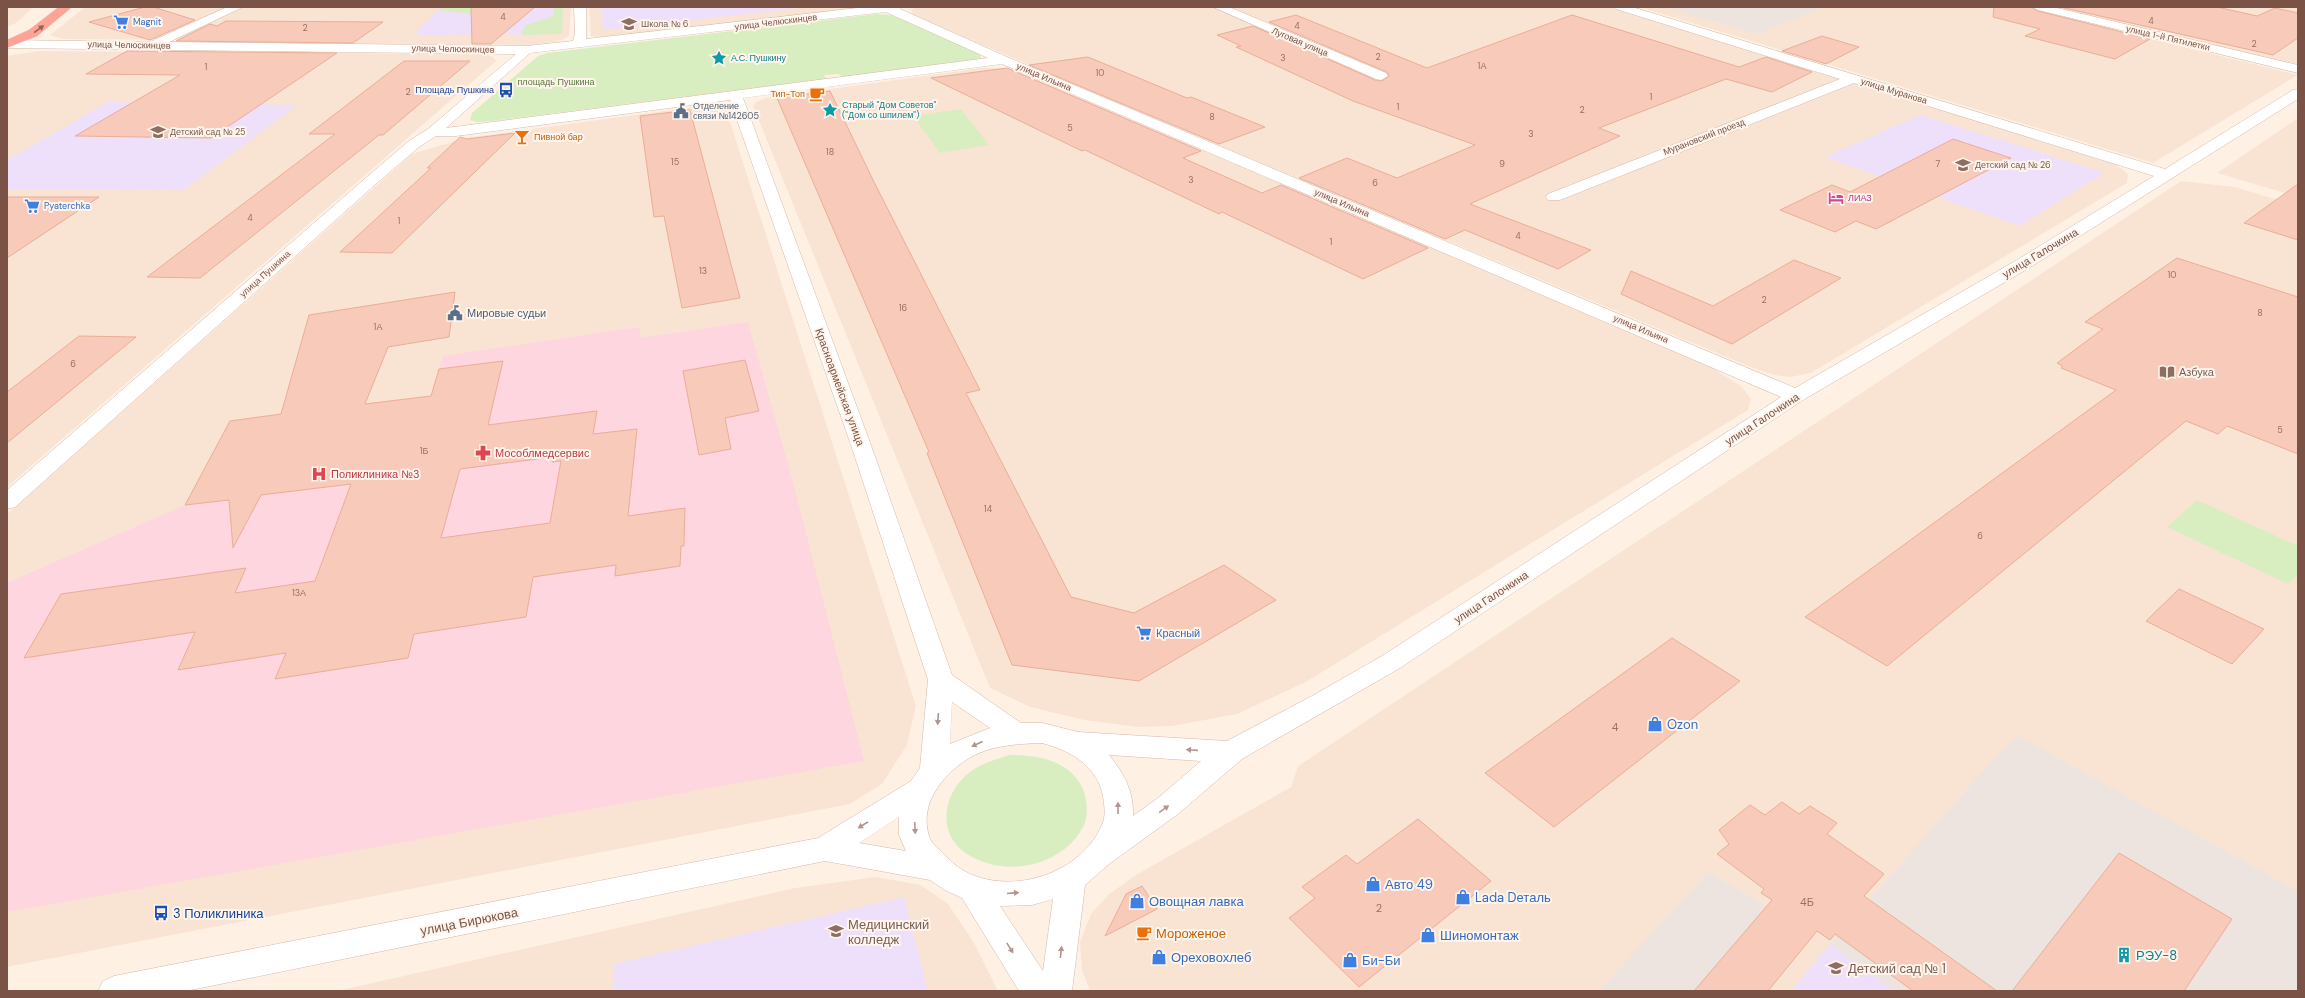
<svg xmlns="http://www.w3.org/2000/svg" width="2305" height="998" viewBox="0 0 2305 998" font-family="'DM Sans',sans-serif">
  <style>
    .residential { fill: #f9e4d4 }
    .industrial { fill: #eee4df }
    .education { fill: #eee0fb }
    .medical { fill: #fdd6e0 }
    .green { fill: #d8eec1 }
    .building { fill: #f7cab9; stroke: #ebad97; fill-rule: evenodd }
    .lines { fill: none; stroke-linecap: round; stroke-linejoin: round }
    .minor-casing { stroke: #d4b9ab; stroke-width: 1 }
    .highway-casing { stroke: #dcd2cf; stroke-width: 1 }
    .minor { fill: #fff; fill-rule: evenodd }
    .highway { fill: #ffa395; fill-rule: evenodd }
    .oneway { fill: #956256 }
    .oneway2 { fill: #af9790 }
    .labels { text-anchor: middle; stroke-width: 4; stroke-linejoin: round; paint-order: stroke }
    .number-label { font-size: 9px; fill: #997063 }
    .far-shop-label { font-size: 9px; fill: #366cbe; stroke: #fff5ec; text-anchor: start }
    .far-street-label { font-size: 9px; fill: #7a5246; stroke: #fff5ec }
    .far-education-label { font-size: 9px; fill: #785e54; stroke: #fff5ec; text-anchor: start }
    .far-culture-label { font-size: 9px; fill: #0d838f; stroke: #fff5ec; text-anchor: start }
    .far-park-label { font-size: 9px; fill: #567a3b; stroke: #fff5ec }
    .far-transit-label { font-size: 9px; fill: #164399; stroke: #fff5ec; text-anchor: end }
    .far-food-label { font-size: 9px; fill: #c56008; stroke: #fff5ec; text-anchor: end }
    .far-service-label { font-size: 9px; fill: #4e5e75; stroke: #fff5ec; text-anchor: start }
    .far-hotel-label { font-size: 9px; fill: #b23c85; stroke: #fff5ec; text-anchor: start }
    .street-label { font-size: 11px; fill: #7a5246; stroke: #fff5ec }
    .service-label { font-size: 11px; fill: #4e5e75; stroke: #fff5ec; text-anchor: start }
    .education-label { font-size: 11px; fill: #785e54; stroke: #fff5ec; text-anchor: start }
    .health-label { font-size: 11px; fill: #be3a42; stroke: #fff5ec; text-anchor: start }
    .shop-label { font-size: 11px; fill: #366cbe; stroke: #fff5ec; text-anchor: start }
    .near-number-label { font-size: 11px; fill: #997063 }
    .near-shop-label { font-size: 13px; fill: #366cbe; stroke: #fff5ec; text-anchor: start }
    .near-transit-label { font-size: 13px; fill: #164399; stroke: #fff5ec; text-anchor: start }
    .near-street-label { font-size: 13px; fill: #7a5246; stroke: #fff5ec }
    .near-education-label { font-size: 13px; fill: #785e54; stroke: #fff5ec; text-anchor: start }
    .near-food-label { font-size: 13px; fill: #c56008; stroke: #fff5ec; text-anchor: start }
    .near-culture-label { font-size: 13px; fill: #0d838f; stroke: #fff5ec; text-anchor: start }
  </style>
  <rect width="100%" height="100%" fill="#fef1e4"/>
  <path class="residential" d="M7,7H34L16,23L7,27Z
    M85,7H571L569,36L560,41L529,45L179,42L176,40L62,39L50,35Z
    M589,7H876L602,37L591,36Z
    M917,7H1609L2094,155L2114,163L2128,174L2127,183L1811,373L1791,377L1774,375L1748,366L1132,109L913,15L911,10Z
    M1639,7H2021L2298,75L2153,163Z
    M2048,7H2298V64L2143,29Z
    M39,51L483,54L493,57L496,61L7,487V56Z
    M982,68H1008L1016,71L1711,367L1741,386L1751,399L1748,410L1306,682L1237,714L1172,726L1138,727L1084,720L1030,707L990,688L753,106L756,102L766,98Z
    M708,105L720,106L726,109L916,706L907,745L882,784L850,804L7,967V514L412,154L465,138Z
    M2298,118V197L2217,173Z
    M2181,181L2235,187L2298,206V991H1090L1082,970L1080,942L1091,914L1108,895L1136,875L1291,787L1298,766Z
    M875,877L921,885L948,904L973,941L998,991H337L795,888Z"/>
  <path class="industrial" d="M1663,7H1823L1758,34Z
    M2018,736L2298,891V991H1894L1830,944L2000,752Z
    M1708,872L1767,906L1813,937L1768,991H1599Z"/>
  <path class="education" d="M442,7H563L562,34L422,35L415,32Z
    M602,7H806L603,30Z
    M108,102L297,105L184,190L7,189V160Z
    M1920,115L1979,133L2104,173L2019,226L1825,157Z
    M904,897L928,991H613L614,964Z
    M1830,944L1894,991H1791Z"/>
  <path class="medical" d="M748,322L792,478L864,761L7,912V583L185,505L230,421L365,404L420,434L443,356L639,327L641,338Z"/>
  <path class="green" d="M442,7H471V14L439,10Z
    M553,7H563L562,34L524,35L521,33L526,25L551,17L554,15Z
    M877,14L891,15L980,54L981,58L969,62L843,77L839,74L824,75L826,78L824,79L492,121L477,122L470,120L472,113L538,56L547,53Z
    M961,109L989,145L940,153L913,116Z
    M2197,500L2298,546V575L2288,584L2167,527Z
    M1009,755C1039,755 1075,761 1085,795C1087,804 1088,816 1084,825C1063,868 1002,879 964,852C936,831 944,791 970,772C982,763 995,760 1009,755Z"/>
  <path class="building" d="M145,7H153L195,20L150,40L89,22Z
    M471,7H535L491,44H472Z
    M1994,7H2031L2038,11L2150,39L2115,59L2025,36L2040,29L1993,17Z
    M2060,7H2217L2257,16L2275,8L2298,13V38L2273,55Z
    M1296,15L1427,68L1572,15L1739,67L1766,57L1812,72L1772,92L1726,79L1599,128L1620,136L1470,204L1591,250L1558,269L1465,230L1445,239L1299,178L1347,158L1397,178L1475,145L1353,101L1236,47L1241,46L1217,35L1253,26L1375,80L1382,81L1389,76L1387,72L1269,22Z
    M226,21L383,22L353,43L176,41L210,24L217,26Z
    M1822,36L1859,47L1826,64L1782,51Z
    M127,51L337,53L211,138L75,136L180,75L86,74Z
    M1088,57L1187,98L1191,97L1265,127L1219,144L1029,65Z
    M404,61H470L383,135H379L200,278L147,277L335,134H309Z
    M1007,68L1201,151L1183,158L1262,193L1281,185L1428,248L1363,279L1222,212L1219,214L1085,150L1082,151L931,78Z
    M830,91L875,184L980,390L966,393L1071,597L1134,613L1224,565L1276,600L1139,681L1012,665L927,453L929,452L777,98Z
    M690,110L740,298L682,308L664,216L654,217L640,116Z
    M515,133L392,253L340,252L431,168H427L460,137L467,139Z
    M1953,139L2011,158L1876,229L1856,221L1835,232L1780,210L1832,185L1850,192Z
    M2298,184V240L2244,223Z
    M7,197H99L7,258Z
    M2177,258L2298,297V454L2227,426L2218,434L2186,421L1887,666L1805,617L2116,390L2061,368L2063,366L2057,363L2103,329L2085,322Z
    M1794,260L1841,278L1732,344L1621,294L1631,271L1713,306Z
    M455,292L449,337L388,347L365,404L431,396L439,369L503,361L488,425L597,411L593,434L637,429L628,516L685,508L684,546H681L680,566L615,576L616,565L533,577L526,617L414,634L408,658L275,679L286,653L178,670L195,632L24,658L61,594L246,568L235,593L315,581L351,484L261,495L233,548L229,500L185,505L230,421L281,414L309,315ZM553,457L552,462L561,461L550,523L441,538L460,469Z
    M79,336L136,337L7,443V392Z
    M745,360L759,411L725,418L731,449L699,455L683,371Z
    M2179,589L2264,629L2232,664L2146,621Z
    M1672,638L1740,681L1554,827L1485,773Z
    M1782,802L1799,814L1810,806L1837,823L1827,834L1884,874L1864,896L1997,991H1913L1835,934L1830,940L1817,931L1768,991H1694L1772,900L1761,893L1764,889L1717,854L1729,844L1719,830L1750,805L1765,815Z
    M1418,819L1491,881L1359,987L1289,918L1315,898L1302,887L1346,855L1357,864Z
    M2119,853L2232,919L2184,991H2012Z
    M1142,886L1157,909L1105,936L1126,894Z"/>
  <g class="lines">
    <g class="minor-casing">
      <path id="minor" d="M227,7H243L169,42L526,46L573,41L575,34L574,7H586V39L866,7H902L900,9L1007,57L1795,388L2017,260L2154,176L1854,83L1560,200H1548L1546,197L1548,194L1840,79L1616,9L1614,7H1632L2165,169L2293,90L2298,89V99L2029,268L1803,400L1400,668L1242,759L1178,814L1109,864L1085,885L1072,991H1019L962,898L945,890L930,880L825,861L186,991H98L103,981L114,976L818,838L911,781L920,768L928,680L852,448L730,100L456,136H436L419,147L378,182L15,507L7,509V490L368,176L409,141L428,129L516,54L7,48V40L150,42ZM886,12L988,58L446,128L530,53ZM1002,64L1781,397L1382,656L1312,696L1227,741L1078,732L1042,723H1021L952,675L872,448L743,98ZM952,702L990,728L950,744ZM1042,743C1073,751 1102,769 1104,804C1105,810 1105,819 1102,825C1081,873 1015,895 968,873C958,868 949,860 942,852C938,848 930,842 929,836C919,804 942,776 966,760C989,745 1016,744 1042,743ZM1109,755L1201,761L1158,798L1133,816C1134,792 1124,773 1109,755ZM899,817V835L906,851L859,843ZM1053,899L1043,971L1000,906L1032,905Z
        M1213,7H1229L1386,73L1388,76L1381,80L1376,79Z
        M2032,7H2053L2298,65V73L2038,10Z"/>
    </g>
    <g class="highway-casing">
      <path id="highway" d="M59,7H72L37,36L7,48V40L29,30Z"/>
    </g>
    <use href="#minor" class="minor"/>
    <use href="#highway" class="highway"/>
  </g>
  <defs><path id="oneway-solid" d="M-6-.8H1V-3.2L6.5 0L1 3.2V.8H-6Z"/></defs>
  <use class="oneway" href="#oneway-solid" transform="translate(39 29) rotate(-36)"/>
  <g class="oneway2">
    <use href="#oneway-solid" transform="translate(938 719) rotate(94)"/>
    <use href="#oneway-solid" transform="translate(977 744) rotate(156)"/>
    <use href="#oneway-solid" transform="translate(1192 750) rotate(-176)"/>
    <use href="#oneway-solid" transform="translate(1118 808) rotate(-90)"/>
    <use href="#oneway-solid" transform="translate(1164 809) rotate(-36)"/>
    <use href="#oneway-solid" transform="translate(863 825) rotate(148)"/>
    <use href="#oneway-solid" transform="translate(915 828) rotate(87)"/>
    <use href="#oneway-solid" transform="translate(1013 893) rotate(-5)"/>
    <use href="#oneway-solid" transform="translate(1010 948) rotate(58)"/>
    <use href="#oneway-solid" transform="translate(1061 952) rotate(-84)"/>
  </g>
  <defs>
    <g id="supermarket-bare" transform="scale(1.2)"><path d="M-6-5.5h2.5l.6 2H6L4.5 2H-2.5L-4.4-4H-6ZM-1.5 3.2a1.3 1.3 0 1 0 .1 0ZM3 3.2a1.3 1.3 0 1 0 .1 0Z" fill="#3f7fe0" stroke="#fff5ec" stroke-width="2.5" paint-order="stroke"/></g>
    <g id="school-bare" transform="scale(1.2)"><path d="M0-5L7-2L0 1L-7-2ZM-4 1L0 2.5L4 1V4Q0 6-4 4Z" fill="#8d6e63" stroke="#fff5ec" stroke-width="2.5" paint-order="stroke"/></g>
    <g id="sight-bare" transform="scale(1.2)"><path d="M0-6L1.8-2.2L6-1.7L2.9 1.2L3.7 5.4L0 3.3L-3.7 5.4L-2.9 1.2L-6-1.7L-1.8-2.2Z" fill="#0f9aa8" stroke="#fff5ec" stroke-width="2.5" paint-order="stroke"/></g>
    <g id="bus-bare" transform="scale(1.2)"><path d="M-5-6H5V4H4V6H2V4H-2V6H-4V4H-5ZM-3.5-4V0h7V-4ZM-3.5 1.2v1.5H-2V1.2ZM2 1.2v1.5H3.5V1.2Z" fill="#1a4fb4" stroke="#fff5ec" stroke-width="2.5" paint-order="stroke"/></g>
    <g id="cafe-bare" transform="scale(1.2)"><path d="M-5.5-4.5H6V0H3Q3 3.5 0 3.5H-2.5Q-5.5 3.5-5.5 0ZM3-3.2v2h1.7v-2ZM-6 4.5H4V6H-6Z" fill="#e8710a" stroke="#fff5ec" stroke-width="2.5" paint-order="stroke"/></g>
    <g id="civic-bare" transform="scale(1.2)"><path d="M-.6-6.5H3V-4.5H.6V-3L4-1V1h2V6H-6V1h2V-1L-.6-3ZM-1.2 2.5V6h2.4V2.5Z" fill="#5c6f8a" stroke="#fff5ec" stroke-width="2.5" paint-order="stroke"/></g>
    <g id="bar-bare" transform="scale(1.2)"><path d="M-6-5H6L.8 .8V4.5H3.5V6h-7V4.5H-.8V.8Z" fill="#e8710a" stroke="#fff5ec" stroke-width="2.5" paint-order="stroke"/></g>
    <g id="hotel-bare" transform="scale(1.2)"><path d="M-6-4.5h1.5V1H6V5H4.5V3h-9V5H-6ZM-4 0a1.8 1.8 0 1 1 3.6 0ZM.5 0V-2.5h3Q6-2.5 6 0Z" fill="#d1479c" stroke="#fff5ec" stroke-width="2.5" paint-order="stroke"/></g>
    <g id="library-bare" transform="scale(1.2)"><path d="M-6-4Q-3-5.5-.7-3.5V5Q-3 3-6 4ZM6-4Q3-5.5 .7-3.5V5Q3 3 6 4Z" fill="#8d6e63" stroke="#fff5ec" stroke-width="2.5" paint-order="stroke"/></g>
    <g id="pharmacy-bare" transform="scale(1.2)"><path d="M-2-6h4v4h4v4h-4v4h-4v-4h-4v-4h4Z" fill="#e0444e" stroke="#fff5ec" stroke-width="2.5" paint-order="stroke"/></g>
    <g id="hospital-bare" transform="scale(1.2)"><path d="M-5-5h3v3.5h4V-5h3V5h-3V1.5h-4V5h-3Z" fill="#e0444e" stroke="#fff5ec" stroke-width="2.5" paint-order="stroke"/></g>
    <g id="shop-bare" transform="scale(1.2)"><path d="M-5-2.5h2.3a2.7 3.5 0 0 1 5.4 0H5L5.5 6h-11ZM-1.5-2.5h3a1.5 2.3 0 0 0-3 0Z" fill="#3f7fe0" stroke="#fff5ec" stroke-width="2.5" paint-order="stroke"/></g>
    <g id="university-bare" transform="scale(1.2)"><path d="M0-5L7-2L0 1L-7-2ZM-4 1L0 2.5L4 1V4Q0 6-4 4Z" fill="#8d6e63" stroke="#fff5ec" stroke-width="2.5" paint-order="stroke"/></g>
    <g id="building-bare" transform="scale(1.2)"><path d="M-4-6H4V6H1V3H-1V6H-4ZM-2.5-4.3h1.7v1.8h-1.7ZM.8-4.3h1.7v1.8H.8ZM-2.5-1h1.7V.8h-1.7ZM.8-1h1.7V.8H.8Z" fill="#0f9aa8" stroke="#fff5ec" stroke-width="2.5" paint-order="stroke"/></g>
  </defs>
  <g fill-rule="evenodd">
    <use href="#supermarket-bare" x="121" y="22"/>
    <use href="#school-bare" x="629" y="24"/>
    <use href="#sight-bare" x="719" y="58"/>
    <use href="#bus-bare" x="506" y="90"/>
    <use href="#cafe-bare" x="817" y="94"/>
    <use href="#sight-bare" x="830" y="110"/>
    <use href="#civic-bare" x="681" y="111"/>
    <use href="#school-bare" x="158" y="132"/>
    <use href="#bar-bare" x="522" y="137"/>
    <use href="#school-bare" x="1963" y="165"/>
    <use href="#hotel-bare" x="1836" y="198"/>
    <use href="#supermarket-bare" x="32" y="206"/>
    <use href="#civic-bare" x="455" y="313"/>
    <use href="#library-bare" x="2167" y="372"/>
    <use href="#pharmacy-bare" x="483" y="453"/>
    <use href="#hospital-bare" x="319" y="474"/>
    <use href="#supermarket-bare" x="1144" y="633"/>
    <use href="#shop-bare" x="1655" y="724"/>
    <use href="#shop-bare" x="1373" y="884"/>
    <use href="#shop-bare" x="1463" y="897"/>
    <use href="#shop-bare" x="1137" y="901"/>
    <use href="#bus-bare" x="161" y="913"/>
    <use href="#university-bare" x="836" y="931"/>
    <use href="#cafe-bare" x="1144" y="933"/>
    <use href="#shop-bare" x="1428" y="935"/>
    <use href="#building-bare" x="2124" y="955"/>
    <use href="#shop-bare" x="1159" y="957"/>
    <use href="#shop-bare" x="1350" y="960"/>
    <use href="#school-bare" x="1836" y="968"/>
  </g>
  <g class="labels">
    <g class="number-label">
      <text x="503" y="20">4</text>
      <text x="2151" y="24">4</text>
      <text x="1297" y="29">4</text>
      <text x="305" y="31">2</text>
      <text x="2254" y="47">2</text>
      <text x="1378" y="60">2</text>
      <text x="1283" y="61">3</text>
      <text x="1482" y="69">1А</text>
      <text x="206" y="70">1</text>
      <text x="1100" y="76">10</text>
      <text x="408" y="95">2</text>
      <text x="1651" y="100">1</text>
      <text x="1398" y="110">1</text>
      <text x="1582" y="113">2</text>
      <text x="1212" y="120">8</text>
      <text x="1070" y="131">5</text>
      <text x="1531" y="137">3</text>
      <text x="830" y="155">18</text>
      <text x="675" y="165">15</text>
      <text x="1502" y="167">9</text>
      <text x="1938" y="167">7</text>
      <text x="1191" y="183">3</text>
      <text x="1375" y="186">6</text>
      <text x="250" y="221">4</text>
      <text x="399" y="224">1</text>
      <text x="1518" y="239">4</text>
      <text x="1331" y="245">1</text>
      <text x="703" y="274">13</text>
      <text x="2172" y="278">10</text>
      <text x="1764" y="303">2</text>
      <text x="903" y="311">16</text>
      <text x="2260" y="316">8</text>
      <text x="378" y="330">1А</text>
      <text x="73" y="367">6</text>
      <text x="2280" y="433">5</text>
      <text x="424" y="454">1Б</text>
      <text x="988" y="512">14</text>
      <text x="1980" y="539">6</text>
      <text x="299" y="596">13А</text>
    </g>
    <g class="far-shop-label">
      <text x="133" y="25">Magnit</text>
      <text x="44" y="209">Pyaterchka</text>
    </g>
    <g class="far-street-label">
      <text transform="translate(776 22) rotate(-7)" y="3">улица Челюскинцев</text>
      <text transform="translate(2168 38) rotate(13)" y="3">улица 1-й Пятилетки</text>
      <text transform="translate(1300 42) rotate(23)" y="3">Луговая улица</text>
      <text transform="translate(129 45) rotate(1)" y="3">улица Челюскинцев</text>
      <text transform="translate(453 49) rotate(1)" y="3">улица Челюскинцев</text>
      <text transform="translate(1044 77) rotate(23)" y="3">улица Ильина</text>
      <text transform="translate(1894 91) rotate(17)" y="3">улица Муранова</text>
      <text transform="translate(1704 137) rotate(-21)" y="3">Мурановский проезд</text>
      <text transform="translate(1342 203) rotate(23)" y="3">улица Ильина</text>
      <text transform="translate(265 274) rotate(-42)" y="3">улица Пушкина</text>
      <text transform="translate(1641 329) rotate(23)" y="3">улица Ильина</text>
    </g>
    <g class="far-education-label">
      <text x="641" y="27">Школа № 6</text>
      <text x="170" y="135">Детский сад № 25</text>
      <text x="1975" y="168">Детский сад № 26</text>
    </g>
    <g class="far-culture-label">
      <text x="731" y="61">А.С. Пушкину</text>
      <text x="842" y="108">Старый "Дом Советов"<tspan x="842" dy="10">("Дом со шпилем")</tspan></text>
    </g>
    <g class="far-park-label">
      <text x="556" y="85">площадь Пушкина</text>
    </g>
    <g class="far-transit-label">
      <text x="494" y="93">Площадь Пушкина</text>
    </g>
    <g class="far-food-label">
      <text x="805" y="97">Тип-Топ</text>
      <text x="534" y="140" text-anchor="start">Пивной бар</text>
    </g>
    <g class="far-service-label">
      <text x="693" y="109">Отделение<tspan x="693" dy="10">связи №142605</tspan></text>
    </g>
    <g class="far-hotel-label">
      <text x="1848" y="201">ЛИАЗ</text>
    </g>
    <g class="street-label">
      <text transform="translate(2040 253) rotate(-31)" y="4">улица Галочкина</text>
      <text transform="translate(840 387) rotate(70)" y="4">Красноармейская улица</text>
      <text transform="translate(1762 419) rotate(-33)" y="4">улица Галочкина</text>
      <text transform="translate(1491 597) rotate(-33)" y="4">улица Галочкина</text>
    </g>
    <g class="service-label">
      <text x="467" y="317">Мировые судьи</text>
    </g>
    <g class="education-label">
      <text x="2179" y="376">Азбука</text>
    </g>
    <g class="health-label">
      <text x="495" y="457">Мособлмедсервис</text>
      <text x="331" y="478">Поликлиника №3</text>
    </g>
    <g class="shop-label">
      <text x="1156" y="637">Красный</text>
    </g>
    <g class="near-number-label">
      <text x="1615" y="731">4</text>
      <text x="1807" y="906">4Б</text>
      <text x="1379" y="912">2</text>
    </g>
    <g class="near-shop-label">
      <text x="1667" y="729">Ozon</text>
      <text x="1385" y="889">Авто 49</text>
      <text x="1475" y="902">Lada Dеталь</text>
      <text x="1149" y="906">Овощная лавка</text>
      <text x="1440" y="940">Шиномонтаж</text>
      <text x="1171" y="962">Ореховохлеб</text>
      <text x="1362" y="965">Би-Би</text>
    </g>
    <g class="near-transit-label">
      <text x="173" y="918">3 Поликлиника</text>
    </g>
    <g class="near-street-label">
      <text transform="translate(469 921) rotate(-11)" y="5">улица Бирюкова</text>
    </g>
    <g class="near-education-label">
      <text x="848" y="929">Медицинский<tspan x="848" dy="15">колледж</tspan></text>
      <text x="1848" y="973">Детский сад № 1</text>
    </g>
    <g class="near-food-label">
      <text x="1156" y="938">Мороженое</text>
    </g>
    <g class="near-culture-label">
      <text x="2136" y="960">РЭУ-8</text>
    </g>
  </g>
  <rect width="2305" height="998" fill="none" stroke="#7a5246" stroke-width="16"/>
</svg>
